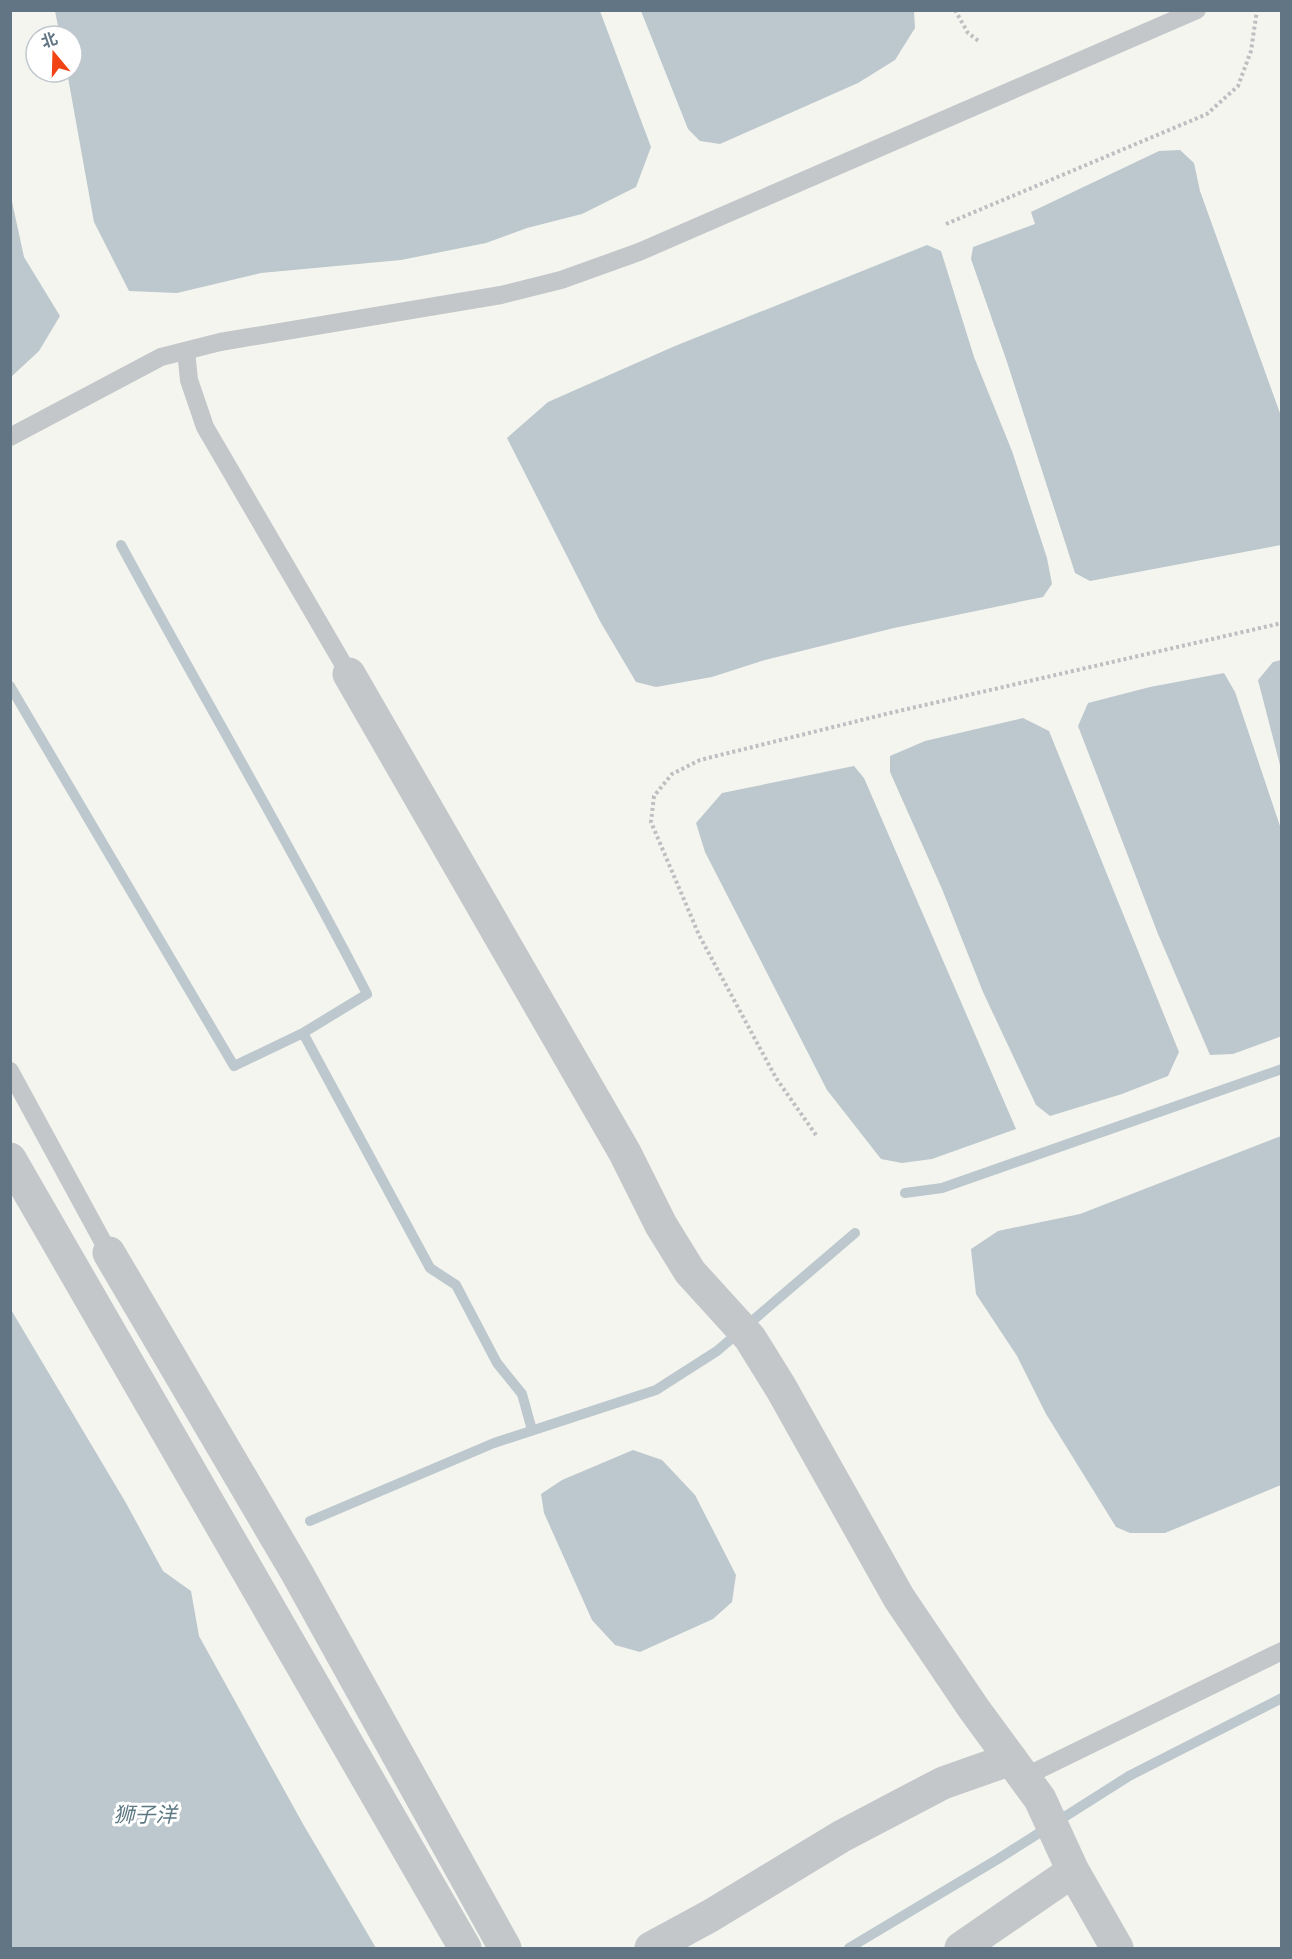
<svg xmlns="http://www.w3.org/2000/svg" width="1292" height="1959" viewBox="0 0 1292 1959" font-family="'Noto Sans','Noto Sans SC',sans-serif">
  <style>
    .water { fill: #bcc8cd }
    .lines { fill: none; stroke-linecap: round; stroke-linejoin: round }
    .stream { stroke: #bcc8cd; stroke-width: 10 }
    .path { stroke: #bdbfc1; stroke-width: 4; stroke-dasharray: 3 3; stroke-linecap: butt }
    .lane { stroke: #c3c7ca; stroke-width: 18 }
    .street { stroke: #c3c7ca; stroke-width: 33 }
    .labels { text-anchor: middle; stroke-width: 6; stroke-linejoin: round; paint-order: stroke }
    .water-label { font-size: 21px; font-style: italic; fill: #5c7882; stroke: #fff }
  </style>
  <rect width="100%" height="100%" fill="#f5f5f0"/>
  <path class="water" d="M55,11H600L651,147L636,187L582,214L527,228L486,243L401,260L261,273L177,293L129,291L94,222L67,72H72V36H60Z
    M641,11H914L915,28L895,60L858,83L720,144L700,141L688,129Z
    M1180,150L1194,163L1200,191L1281,416V545L1090,581L1075,573L1007,362L971,259L973,247L1035,224L1031,212L1159,151Z
    M11,197L24,257L60,316L39,351L11,377Z
    M927,245L941,251L974,357L1012,451L1047,558L1052,584L1043,597L894,628L765,660L712,677L656,687L636,682L601,623L507,438L548,402L675,346Z
    M1281,660H1282L1281,769L1258,680L1273,662Z
    M1224,673L1235,692L1281,829L1282,1036L1233,1054L1210,1055L1158,934L1078,726L1088,703L1150,687Z
    M1023,718L1049,731L1179,1052L1168,1076L1122,1094L1050,1116L1036,1105L983,992L942,889L890,772V756L925,741Z
    M854,766L864,778L1016,1129L932,1159L902,1163L881,1159L827,1090L705,852L696,823L722,793Z
    M1281,1136V1485L1165,1533H1130L1116,1527L1046,1414L1017,1356L976,1294L971,1249L998,1231L1080,1214Z
    M10,1308L126,1503L163,1571L191,1591L199,1636L303,1824L376,1948H11Z
    M633,1450L662,1460L695,1495L736,1575L732,1602L713,1619L640,1652L615,1645L592,1620L544,1513L541,1494L562,1480Z"/>
  <g class="lines">
    <path class="stream" d="M121,545C202,695 289,842 367,994L303,1033
      M10,686L234,1066L303,1033L430,1268L456,1285L497,1363L522,1394L532,1430
      M905,1193L942,1188L1282,1069
      M310,1521L494,1443L656,1390L717,1351L855,1233
      M849,1948L998,1859L1129,1776L1282,1698"/>
    <path class="path" d="M955,10L968,33L980,42
      M946,224L1207,114L1238,86L1251,51L1257,10
      M816,1135L776,1078L699,935L651,822L654,796L672,774L700,760L890,713L1282,623"/>
    <path class="lane" d="M186,351L189,380L205,427L349,674
      M10,437L161,357L220,342L501,295L561,280L639,252L1197,10
      M10,1071L109,1253
      M1024,1777L1282,1651"/>
    <path class="street" d="M349,674L625,1153L661,1225L690,1272L750,1338L781,1388L899,1598L974,1709L1040,1799L1073,1871L1117,1948
      M10,1159L465,1948
      M109,1253L297,1573L505,1948
      M651,1948L710,1916L842,1836L943,1783L1011,1759
      M961,1948L1073,1871"/>
  </g>
  <g class="labels">
    <g class="water-label">
      <text x="145" y="1822">狮子洋</text>
    </g>
  </g>
  <rect width="1292" height="1959" fill="none" stroke="#617584" stroke-width="24"/>
  <g transform="translate(54 54) rotate(341)"><circle r="28" fill="#ffffff" stroke="#c0c8ce" stroke-width="1.5"/>
  <path d="M0-4.5L10 22L0 15L-10 22Z" fill="#f14314"/>
  <text y="-9" font-size="16" font-weight="bold" text-anchor="middle" fill="#617584">北</text>
  </g>
</svg>
